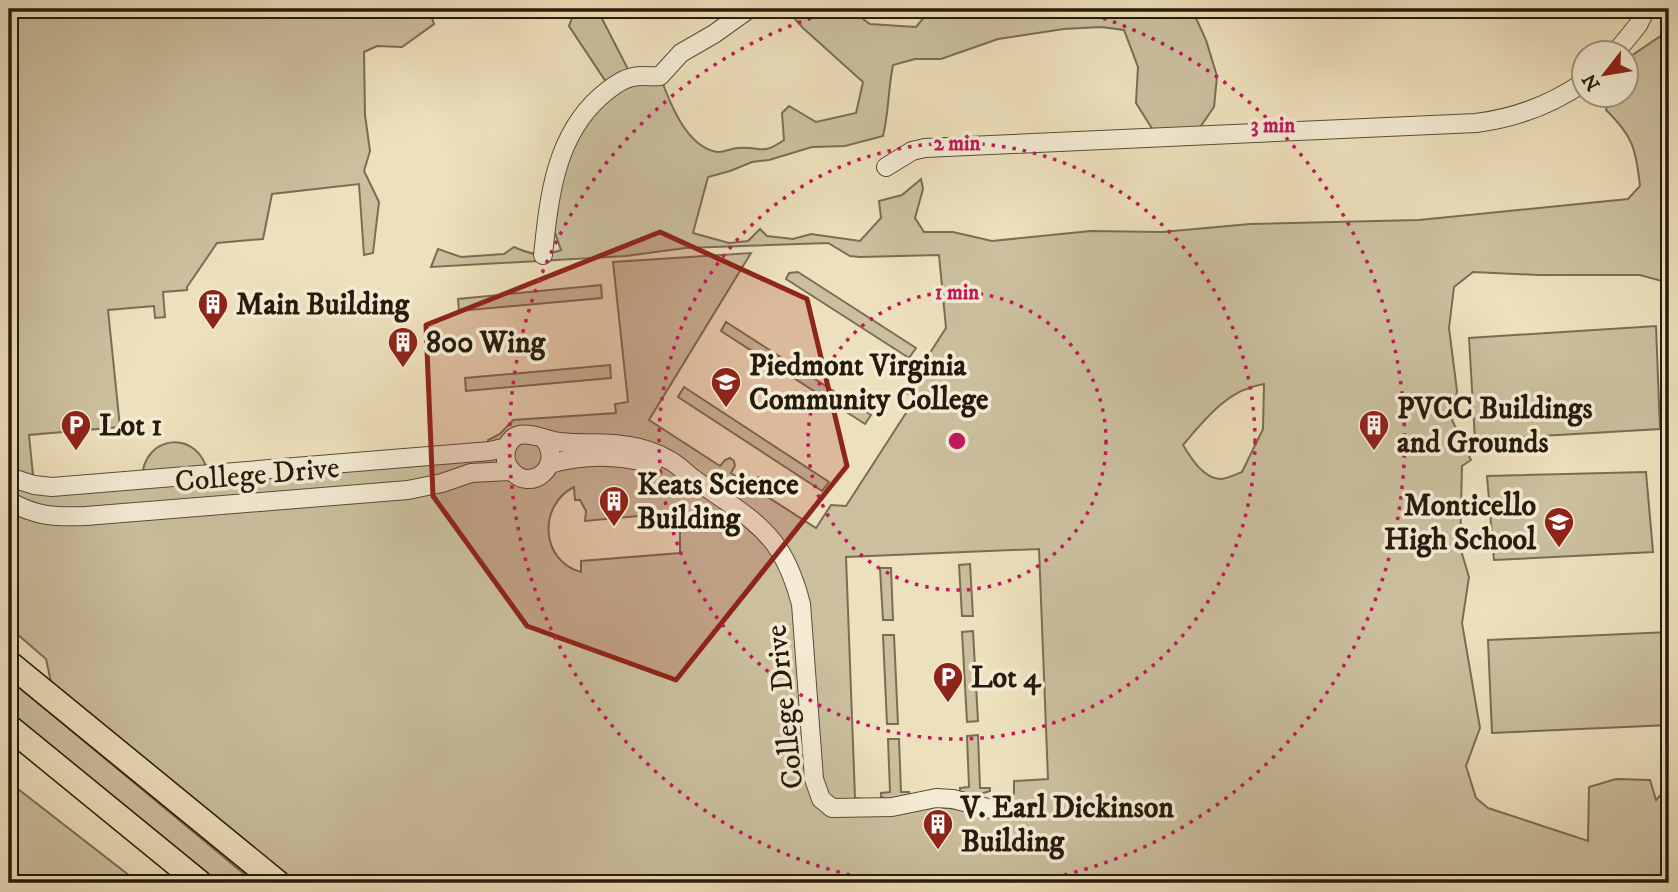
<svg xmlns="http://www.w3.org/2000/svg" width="1678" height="892" viewBox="0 0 1678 892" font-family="'IM FELL DW Pica',serif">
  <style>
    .green { fill: #cbbf9e; stroke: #796d55; stroke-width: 2; fill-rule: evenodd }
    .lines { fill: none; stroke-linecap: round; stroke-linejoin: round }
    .minor-casing { stroke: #584c38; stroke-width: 20 }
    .highway-casing { stroke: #271b0c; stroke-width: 27 }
    .minor { stroke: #f3ebd3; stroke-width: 18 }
    .highway { stroke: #ede0bc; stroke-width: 24 }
    .marked { fill: #8f2418; fill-opacity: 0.2; stroke: #8f2418; stroke-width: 5; stroke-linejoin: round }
    .ring { fill: none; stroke: #c2185b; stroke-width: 3.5; stroke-dasharray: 3.5 7 }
    .labels { text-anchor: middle; stroke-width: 7; stroke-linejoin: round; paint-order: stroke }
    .poi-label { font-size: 30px; font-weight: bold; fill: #271b0c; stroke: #f3ebd3; text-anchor: start }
    .street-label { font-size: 30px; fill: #271b0c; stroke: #f3ebd3 }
    .centre { fill: #c2185b; stroke: #f3ebd3; stroke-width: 3.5 }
    .ring-label { font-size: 21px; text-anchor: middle; font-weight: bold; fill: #c2185b; stroke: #f3ebd3; stroke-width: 7; stroke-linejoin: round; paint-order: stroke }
  </style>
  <rect width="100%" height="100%" fill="#ede0bc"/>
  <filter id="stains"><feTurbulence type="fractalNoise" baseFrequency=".00286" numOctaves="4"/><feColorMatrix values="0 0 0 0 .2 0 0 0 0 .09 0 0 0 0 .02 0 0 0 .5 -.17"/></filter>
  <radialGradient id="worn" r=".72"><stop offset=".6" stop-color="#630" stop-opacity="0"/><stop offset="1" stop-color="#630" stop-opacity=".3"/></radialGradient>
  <path class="green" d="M9,9H429L434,24L402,47L377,46L364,52L365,115L370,151L364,171L379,202L373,253L364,255L359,184L272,194L263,239L217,243L187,287V290L163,292L165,317L155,318L154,306L108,310L120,427L29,435L34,485L142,479C143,433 200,429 208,474L488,451V440L500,434L513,420L616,413L615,404L628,402L613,262L751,253L649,420L720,466L725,460L730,458L734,461L735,466L731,473L749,485L753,479L759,477L763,480L764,485L760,492L816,528L831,505L846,506L917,396L904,393L946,328L939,255L860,257L850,256L828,243L685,248L626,256L431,267L438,249L461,257L504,254L514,247C532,255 543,257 561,250L548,213L563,147L610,88L569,26L575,9H597L632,77L660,76C669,101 686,147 717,152C724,153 731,148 738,148C762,146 761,156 784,140L782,113L789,106L816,122L856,113L863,82L803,28L786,9H849L870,24L916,27L931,9H1197L1195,16L1206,40L1217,76L1214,107L1194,136L1158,138L1136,103L1138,67L1124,30L1101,27L1064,29L998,39L941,59H915L893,65C888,89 889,112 883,136L845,146L812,147L769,160L752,162L730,171L708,177L693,233L729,243L748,241L760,229L767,236L793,239L811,234L860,241L881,218L879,201L902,195L921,179L923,189L915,218L924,232H953L992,241L1091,231L1162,232L1250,224L1419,220L1628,199L1640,186C1636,149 1633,136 1606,110L1610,95L1626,94V64L1631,56L1662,35L1669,43V278L1665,282L1640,275H1539L1473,272L1454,287L1449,328L1457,391L1452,420L1471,460L1462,466L1460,547L1469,577L1462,623L1480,728L1466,766L1476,798L1488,808L1588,841L1589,787L1616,779L1650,780L1656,800L1669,786V883H278L55,701L46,659L9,627ZM1264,384L1263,429L1242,472C1236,474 1227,479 1220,479C1203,478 1191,458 1183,445C1205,419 1228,389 1264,384ZM574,487L575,500H580L586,511L585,521L639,516L680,518V553L581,561V572C540,561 538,505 574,487ZM1039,549L1048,779L1014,781V793L1005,814L855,798L846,557Z
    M798,272L916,348L909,358L786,279L789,273Z
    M601,285L602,298L459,311L458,299Z
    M726,322L871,415L865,424L721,331Z
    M1656,326L1660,429L1475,440L1469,338Z
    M610,365L611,378L466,391L465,378Z
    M684,387L829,482L822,491L678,397Z
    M1646,472L1653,552L1494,560L1487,476Z
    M970,564L973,616H962L959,565Z
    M880,568H891L893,620H883Z
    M973,631L978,721L967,722L962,632Z
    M1669,632V725L1492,733L1488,640Z
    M883,635H894L898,724H887Z
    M9,679L255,883H208L9,720Z
    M978,735L980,788H990V791L974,796L960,793V788L969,787L967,736Z
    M888,739H899L901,792H909L910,796L888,799L881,797V793L890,792Z
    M9,782L139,883H9Z"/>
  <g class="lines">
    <g class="minor-casing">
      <path id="minor" d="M1616,52L1638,25L1646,9
        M886,167L912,151L925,148L1476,123C1515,118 1551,105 1584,82
        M543,255C549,198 555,136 601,96C609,89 622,79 633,77C641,75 651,77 660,76L681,53L714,34L749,9
        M544,439C565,466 530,494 511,470C506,465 505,457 506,450C514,422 542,440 560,442C583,445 606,441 629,446C643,448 657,453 669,460C678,464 685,473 694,479C724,501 759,519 779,550C790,567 796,585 801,604L814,779L821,799L832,808L892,807L936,798L953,799L999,811
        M550,464C585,454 617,455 653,464
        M9,477L34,485L52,487L490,451L507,447
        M9,501C37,517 55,517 86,516L408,490L442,483L471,473L511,471"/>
    </g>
    <g class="highway-casing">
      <path id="highway" d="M9,663L278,883
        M9,727L200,883"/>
    </g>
    <use href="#minor" class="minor"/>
    <use href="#highway" class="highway"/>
  </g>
  <path class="marked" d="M660,232L807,299L847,466L676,680L527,626L433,496L426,325Z"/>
  <g class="ring">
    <circle cx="957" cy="441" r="149"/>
    <circle cx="957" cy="441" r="298"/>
    <path d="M891 883A447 447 0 0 1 841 9M1073 9A447 447 0 0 1 1023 883"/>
  </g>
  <defs>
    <g id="building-pin" transform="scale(1.575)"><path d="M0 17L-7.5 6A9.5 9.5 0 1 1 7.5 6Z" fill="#8f2418" stroke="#f3ebd3"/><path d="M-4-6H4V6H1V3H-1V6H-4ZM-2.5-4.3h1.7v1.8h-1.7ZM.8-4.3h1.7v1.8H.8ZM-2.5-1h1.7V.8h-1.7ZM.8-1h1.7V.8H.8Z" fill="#fff"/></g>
    <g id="university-pin" transform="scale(1.575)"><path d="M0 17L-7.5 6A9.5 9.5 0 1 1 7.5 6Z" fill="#8f2418" stroke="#f3ebd3"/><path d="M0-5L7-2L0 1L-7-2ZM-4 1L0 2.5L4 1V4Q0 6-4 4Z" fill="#fff"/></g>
    <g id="parking-pin" transform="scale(1.575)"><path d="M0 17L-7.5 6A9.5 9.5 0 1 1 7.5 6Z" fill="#8f2418" stroke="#f3ebd3"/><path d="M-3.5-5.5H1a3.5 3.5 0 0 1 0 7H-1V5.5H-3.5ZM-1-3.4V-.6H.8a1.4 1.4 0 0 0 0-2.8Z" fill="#fff"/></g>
    <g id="school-pin" transform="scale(1.575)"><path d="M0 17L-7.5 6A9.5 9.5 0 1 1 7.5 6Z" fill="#8f2418" stroke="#f3ebd3"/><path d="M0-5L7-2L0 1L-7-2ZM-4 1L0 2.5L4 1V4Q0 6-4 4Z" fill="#fff"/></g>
  </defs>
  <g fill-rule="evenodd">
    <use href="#building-pin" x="213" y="304"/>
    <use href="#building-pin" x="403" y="342"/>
    <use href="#university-pin" x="726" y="382"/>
    <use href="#parking-pin" x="76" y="425"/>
    <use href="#building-pin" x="1374" y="425"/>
    <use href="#building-pin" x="614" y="501"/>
    <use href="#school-pin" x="1559" y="522"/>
    <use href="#parking-pin" x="948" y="677"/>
    <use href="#building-pin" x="938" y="824"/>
  </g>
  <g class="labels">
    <g class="poi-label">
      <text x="236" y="314">Main Building</text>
      <text x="426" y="352">800 Wing</text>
      <text x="749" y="375">Piedmont Virginia<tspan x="749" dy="34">Community College</tspan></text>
      <text x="1397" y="418">PVCC Buildings<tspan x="1397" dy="34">and Grounds</tspan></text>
      <text x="99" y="435">Lot 1</text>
      <text x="637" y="494">Keats Science<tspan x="637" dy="34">Building</tspan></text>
      <text x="1536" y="515" text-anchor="end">Monticello<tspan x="1536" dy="34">High School</tspan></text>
      <text x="971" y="687">Lot 4</text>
      <text x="961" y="817">V. Earl Dickinson<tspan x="961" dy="34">Building</tspan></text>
    </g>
    <g class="street-label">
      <text transform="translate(257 474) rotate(-5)" y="10">College Drive</text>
      <text transform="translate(784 707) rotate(-96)" y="10">College Drive</text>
    </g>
  </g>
  <circle cx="957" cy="441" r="10" class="centre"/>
  <g class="ring-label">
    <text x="1273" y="132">3 min</text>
    <text x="957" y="150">2 min</text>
    <text x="957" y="299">1 min</text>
  </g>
  <rect width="1678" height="892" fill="none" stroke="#ede0bc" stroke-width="35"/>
  <rect x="10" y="10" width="1657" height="871" fill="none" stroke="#271b0c" stroke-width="3.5"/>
  <rect x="18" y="18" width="1643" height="857" fill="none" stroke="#271b0c" stroke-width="2"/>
  <g transform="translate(1605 74) rotate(239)"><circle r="33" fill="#f3ebd3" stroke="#a19883" stroke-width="2"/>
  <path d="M0-5L12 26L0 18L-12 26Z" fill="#8f2418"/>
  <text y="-10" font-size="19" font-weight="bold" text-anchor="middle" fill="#271b0c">N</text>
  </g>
  <rect width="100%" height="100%" filter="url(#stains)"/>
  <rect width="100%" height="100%" fill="url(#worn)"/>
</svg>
